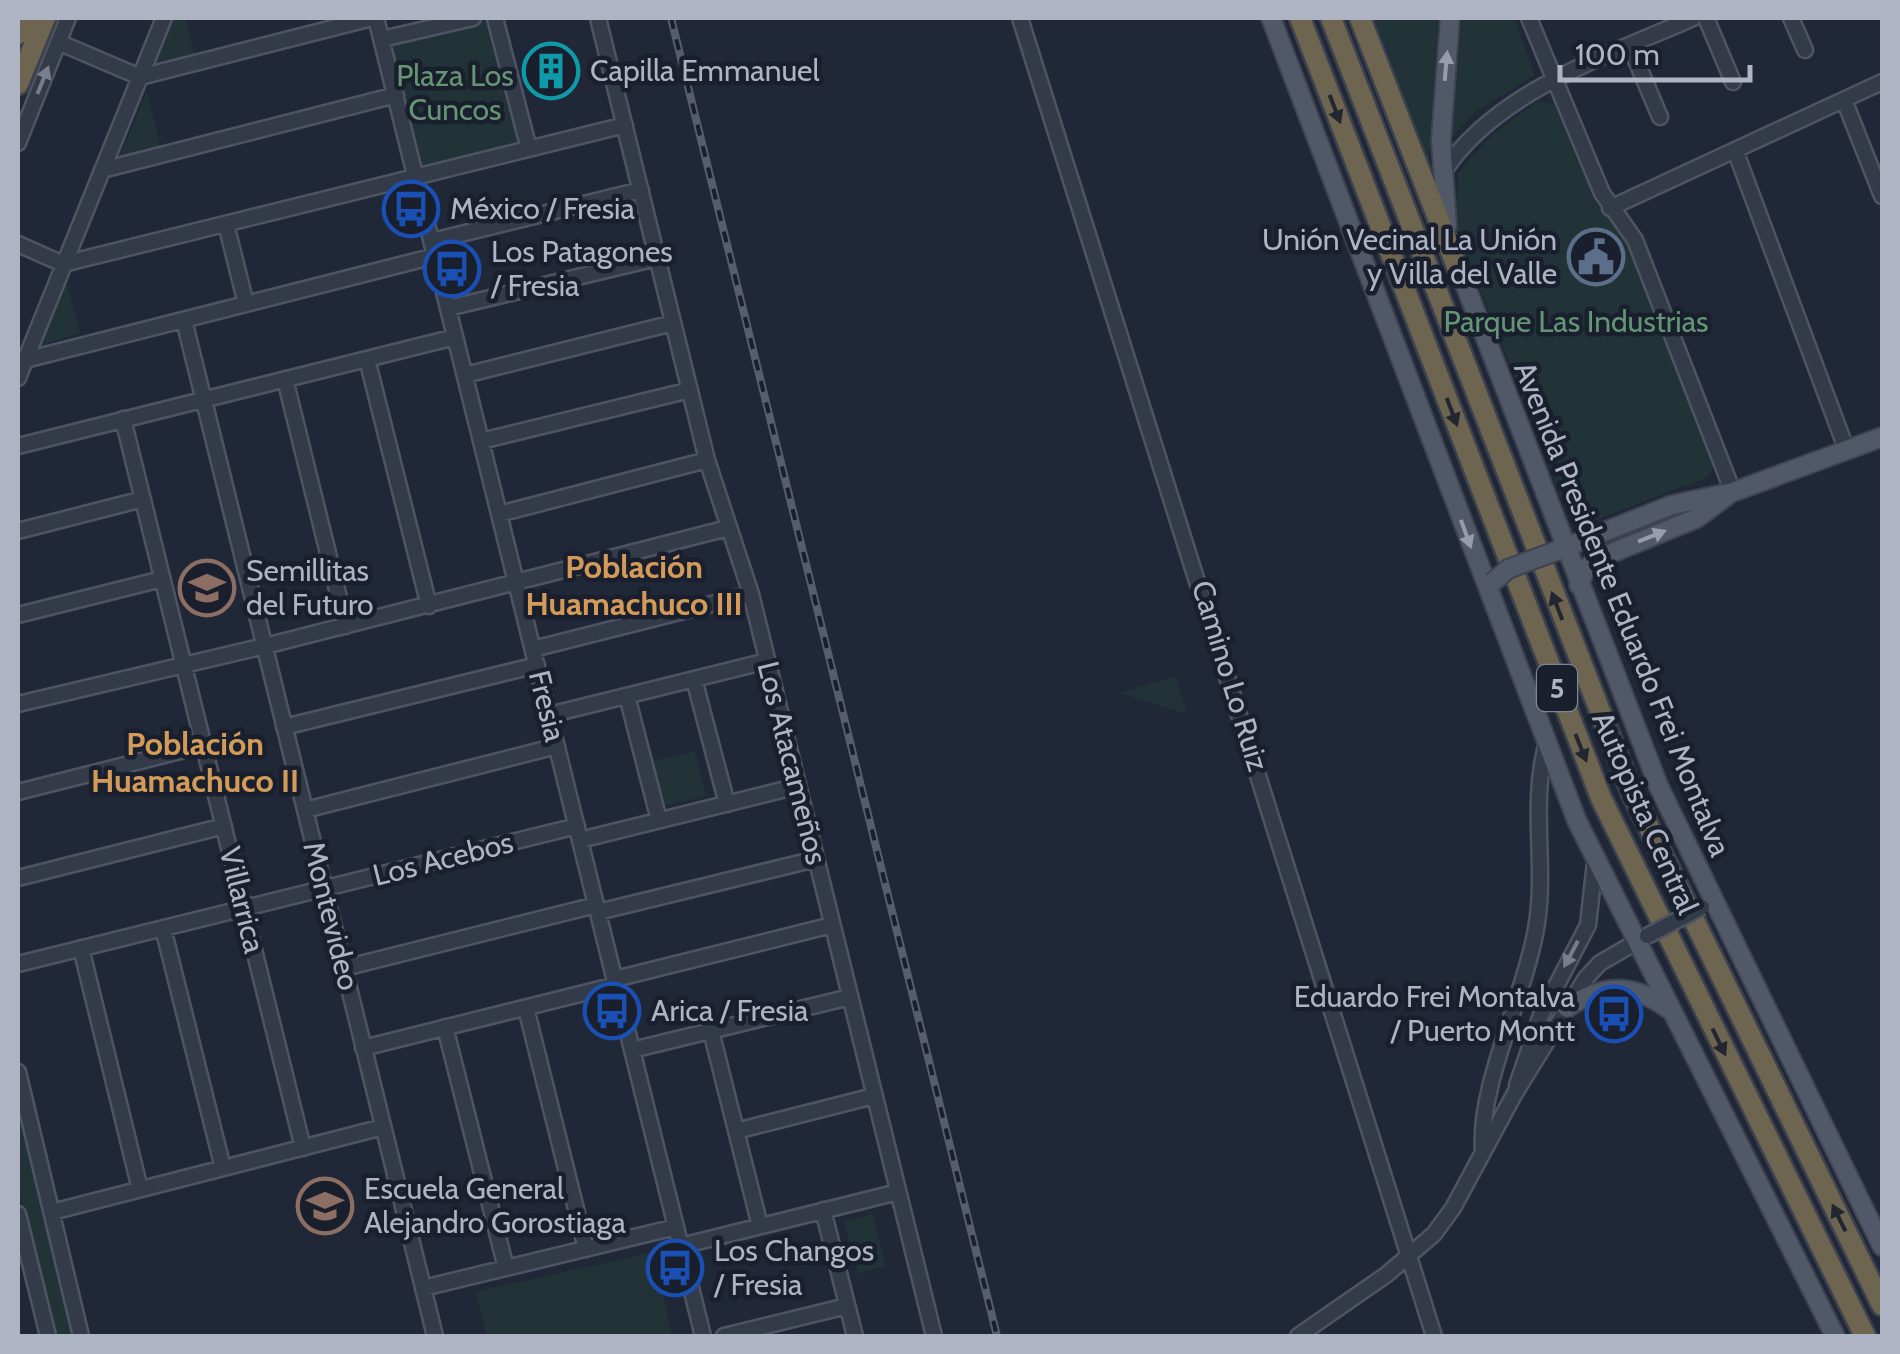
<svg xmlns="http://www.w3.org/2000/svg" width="1900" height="1354" viewBox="0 0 1900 1354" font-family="Cabin,sans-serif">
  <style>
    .green { fill: #223338 }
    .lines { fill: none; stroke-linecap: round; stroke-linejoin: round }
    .minor-casing { stroke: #4e5462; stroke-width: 19 }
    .major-casing { stroke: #3d4351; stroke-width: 22 }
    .highway-casing { stroke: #3b414f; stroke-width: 25 }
    .minor { stroke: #333a48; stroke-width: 14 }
    .major { stroke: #515868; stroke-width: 18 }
    .highway { stroke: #6e6550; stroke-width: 20 }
    .rail-casing { stroke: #555d6f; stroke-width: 8 }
    .rail { stroke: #191f2c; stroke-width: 4; stroke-dasharray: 11; stroke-linecap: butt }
    .minor-bridge-casing { stroke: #4e5462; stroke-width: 19; stroke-linecap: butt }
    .major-bridge-casing { stroke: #3d4351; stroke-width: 22; stroke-linecap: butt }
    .minor-bridge { stroke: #333a48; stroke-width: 14 }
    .major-bridge { stroke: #515868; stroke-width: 18 }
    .oneway { fill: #979dad }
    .oneway2 { fill: #777d8c }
    .oneway3 { fill: #222630 }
    .labels { text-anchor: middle; stroke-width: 9; stroke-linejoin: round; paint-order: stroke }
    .shield { fill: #191f2c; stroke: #818796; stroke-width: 2.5 }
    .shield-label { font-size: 28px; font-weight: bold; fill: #aeb4c4 }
    .poi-label { font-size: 30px; fill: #aeb4c4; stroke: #191f2c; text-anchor: start }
    .park-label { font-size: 30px; fill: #659575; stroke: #191f2c }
    .street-label { font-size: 30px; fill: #aeb4c4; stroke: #191f2c }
    .neighbourhood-label { font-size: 32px; font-weight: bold; fill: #d39b5a; stroke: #191f2c }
  </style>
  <rect width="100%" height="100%" fill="#202737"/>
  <path class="green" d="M171,18H185L194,54L152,66Z
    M491,18L526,146L418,171L387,41Z
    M1374,18H1438L1429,161Z
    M1462,18H1514L1535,75L1475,112L1451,138Z
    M147,91L161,148L119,158Z
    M1538,101L1554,104L1594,199L1632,251L1714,463L1708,477L1580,526L1568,516L1455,225L1458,173L1493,134Z
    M66,280L80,333L39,346Z
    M1176,676L1187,714L1119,693Z
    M695,751L706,796L658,807L647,762Z
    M18,1104L74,1336H54L18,1188Z
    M873,1214L886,1266L858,1273L844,1221Z
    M653,1252L672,1336H486L476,1292Z"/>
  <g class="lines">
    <g class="minor-casing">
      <path id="minor" d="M376,18L703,1336
        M495,18L529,149
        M598,18L707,460L751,594L934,1336
        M1020,18L1434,1336
        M1529,18L1602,193L1635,240L1733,492
        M1706,18L1733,82
        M1791,18L1805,50
        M382,39L473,18
        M58,42L140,77L372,18
        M1630,46L1660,117
        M1844,100L1882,196
        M18,143L68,18
        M1735,150L1847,451
        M102,170L396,95
        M1442,174C1495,91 1607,56 1693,18
        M1610,208L1882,82
        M226,224L246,304
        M432,241L641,190
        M18,244L63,264L625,125
        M448,308L657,258
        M184,320L435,1336
        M367,359L429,606
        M25,360L435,256
        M465,375L673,323
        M18,378L164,18
        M285,379L346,626
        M123,419L303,1148
        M481,441L690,390
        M18,446L455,337
        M499,514L707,460
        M18,531L143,499
        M18,615L162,579
        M533,649L751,594
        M694,679L727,804
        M627,696L659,820
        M18,704L273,644L728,528
        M549,715L767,661
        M284,727L537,665
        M18,792L204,745
        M305,810L557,746
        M580,840L798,786
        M18,878L224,826
        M598,912L816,859
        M163,928L223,1168
        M81,948L140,1189
        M18,964L577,826
        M344,968L596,905
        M615,979L832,925
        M526,1008L586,1249
        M445,1027L506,1268
        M711,1031L760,1226
        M363,1048L616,985
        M632,1050L850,997
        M18,1072L81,1336
        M1517,1085L1541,1015L1588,925L1595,862
        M736,1131L874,1096
        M1483,1151C1478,1086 1524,998 1536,929C1547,868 1530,805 1546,746
        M823,1210L855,1336
        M52,1212L383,1127
        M18,1214L48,1336
        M681,1246L898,1192
        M423,1288L676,1227
        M724,1336L847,1306
        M1298,1336L1386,1275L1434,1234L1453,1208L1515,1093L1586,978L1600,963L1643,938"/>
    </g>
    <g class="major-casing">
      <path id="major" d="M1271,18L1577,821L1835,1336
        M1447,226L1441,140L1450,18
        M1454,256L1659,787L1882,1246
        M1556,551L1672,505L1733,492L1882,437
        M1579,585L1585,570L1597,559L1697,518L1728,495
        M1567,1008C1602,984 1632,983 1667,1008"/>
    </g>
    <g class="highway-casing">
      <path id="highway" d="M1300,18L1601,798L1865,1336
        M1331,18L1631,791L1882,1305
        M1360,18L1457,267
        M18,34L24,18
        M18,84L45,18"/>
    </g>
    <use href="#minor" class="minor"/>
    <use href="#major" class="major"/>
    <use href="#highway" class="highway"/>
    <g class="rail-casing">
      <path id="rail" d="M671,18L997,1336"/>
    </g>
    <use href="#rail" class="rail"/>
    <g class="minor-bridge-casing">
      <path id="minor-bridge" d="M1647,936L1702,907"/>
    </g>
    <g class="major-bridge-casing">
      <path id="major-bridge" d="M1493,582L1508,569L1556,551"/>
    </g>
    <use href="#minor-bridge" class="minor-bridge"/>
    <use href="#major-bridge" class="major-bridge"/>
  </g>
  <defs><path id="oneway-solid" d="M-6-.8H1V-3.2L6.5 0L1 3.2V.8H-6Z" transform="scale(2.5)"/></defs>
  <g class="oneway">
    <use href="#oneway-solid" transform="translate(1446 66) rotate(-85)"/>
    <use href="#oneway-solid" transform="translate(1466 534) rotate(70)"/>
    <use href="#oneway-solid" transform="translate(1652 536) rotate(-22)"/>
  </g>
  <g class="oneway2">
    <use href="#oneway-solid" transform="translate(43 80) rotate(-68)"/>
    <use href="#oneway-solid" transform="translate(1571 954) rotate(118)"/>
  </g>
  <g class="oneway3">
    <use href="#oneway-solid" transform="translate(1335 109) rotate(69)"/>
    <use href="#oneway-solid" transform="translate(1452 412) rotate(69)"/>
    <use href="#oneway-solid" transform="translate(1557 606) rotate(-111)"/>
    <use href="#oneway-solid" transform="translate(1581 748) rotate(68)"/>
    <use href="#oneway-solid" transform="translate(1719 1042) rotate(64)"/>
    <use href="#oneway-solid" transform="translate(1839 1218) rotate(-116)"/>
  </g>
  <defs>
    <g id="building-ring" transform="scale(2.875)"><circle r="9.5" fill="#191f2c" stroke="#0f9aa8" stroke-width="1.5"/><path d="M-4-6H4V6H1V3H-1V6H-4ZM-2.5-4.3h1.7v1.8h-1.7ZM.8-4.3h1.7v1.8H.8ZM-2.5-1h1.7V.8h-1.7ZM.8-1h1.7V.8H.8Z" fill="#0f9aa8"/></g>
    <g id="bus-ring" transform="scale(2.875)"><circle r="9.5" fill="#191f2c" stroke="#1a4fb4" stroke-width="1.5"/><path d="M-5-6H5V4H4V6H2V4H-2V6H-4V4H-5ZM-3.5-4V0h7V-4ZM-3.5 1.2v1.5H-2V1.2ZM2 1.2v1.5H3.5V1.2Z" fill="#1a4fb4"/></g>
    <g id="civic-ring" transform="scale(2.875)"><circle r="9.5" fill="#191f2c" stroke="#5c6f8a" stroke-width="1.5"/><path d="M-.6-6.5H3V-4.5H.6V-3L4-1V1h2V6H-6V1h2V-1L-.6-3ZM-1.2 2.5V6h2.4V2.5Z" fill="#5c6f8a"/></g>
    <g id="school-ring" transform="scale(2.875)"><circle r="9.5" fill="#191f2c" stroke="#8d6e63" stroke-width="1.5"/><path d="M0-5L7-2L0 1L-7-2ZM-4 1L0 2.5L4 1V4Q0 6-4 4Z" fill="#8d6e63"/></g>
  </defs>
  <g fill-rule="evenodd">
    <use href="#building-ring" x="551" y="71"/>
    <use href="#bus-ring" x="411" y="209"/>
    <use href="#civic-ring" x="1596" y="257"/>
    <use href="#bus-ring" x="452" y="269"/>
    <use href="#school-ring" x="207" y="588"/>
    <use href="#bus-ring" x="612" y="1011"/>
    <use href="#bus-ring" x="1614" y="1014"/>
    <use href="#school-ring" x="325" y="1206"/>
    <use href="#bus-ring" x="675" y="1268"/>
  </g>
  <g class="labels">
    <rect class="shield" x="1537" y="665" width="40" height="46" rx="8"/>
    <g class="shield-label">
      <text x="1557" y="698">5</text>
    </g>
    <g class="poi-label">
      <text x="590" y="81">Capilla Emmanuel</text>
      <text x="450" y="219">México / Fresia</text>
      <text x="1557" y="250" text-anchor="end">Unión Vecinal La Unión<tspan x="1557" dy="34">y Villa del Valle</tspan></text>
      <text x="491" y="262">Los Patagones<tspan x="491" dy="34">/ Fresia</tspan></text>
      <text x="246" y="581">Semillitas<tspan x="246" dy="34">del Futuro</tspan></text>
      <text x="1575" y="1007" text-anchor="end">Eduardo Frei Montalva<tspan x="1575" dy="34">/ Puerto Montt</tspan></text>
      <text x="651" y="1021">Arica / Fresia</text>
      <text x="364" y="1199">Escuela General<tspan x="364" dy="34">Alejandro Gorostiaga</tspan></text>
      <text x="714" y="1261">Los Changos<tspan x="714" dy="34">/ Fresia</tspan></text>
    </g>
    <g class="park-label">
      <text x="455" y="86">Plaza Los<tspan x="455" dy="34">Cuncos</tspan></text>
      <text x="1576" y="332">Parque Las Industrias</text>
    </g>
    <g class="street-label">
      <text transform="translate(1622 609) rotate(68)" y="10">Avenida Presidente Eduardo Frei Montalva</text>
      <text transform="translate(1230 676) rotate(73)" y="10">Camino Lo Ruiz</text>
      <text transform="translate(547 706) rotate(76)" y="10">Fresia</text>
      <text transform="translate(792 763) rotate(76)" y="10">Los Atacameños</text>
      <text transform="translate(1645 813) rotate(66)" y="10">Autopista Central</text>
      <text transform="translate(443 859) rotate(-14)" y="10">Los Acebos</text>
      <text transform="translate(242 900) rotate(76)" y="10">Villarrica</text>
      <text transform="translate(331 916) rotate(76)" y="10">Montevideo</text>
    </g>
    <g class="neighbourhood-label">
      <text x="634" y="578">Población<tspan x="634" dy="37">Huamachuco III</tspan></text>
      <text x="195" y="755">Población<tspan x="195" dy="37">Huamachuco II</tspan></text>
    </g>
  </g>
  <rect width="1900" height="1354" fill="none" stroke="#aeb4c4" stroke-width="40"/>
  <path d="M1560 65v15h190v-15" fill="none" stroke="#aeb4c4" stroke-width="5"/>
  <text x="1575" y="65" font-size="30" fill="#aeb4c4" stroke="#191f2c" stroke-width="8" paint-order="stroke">100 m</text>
</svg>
